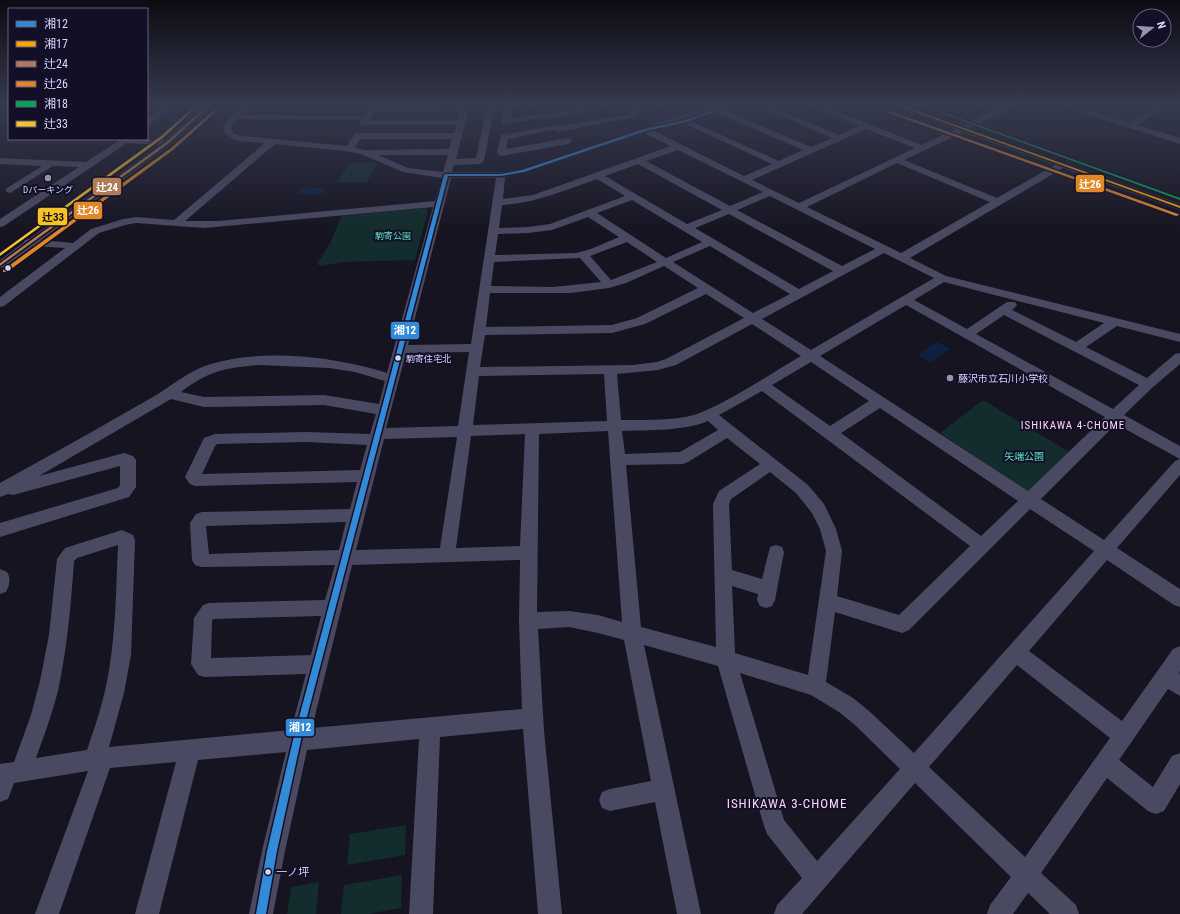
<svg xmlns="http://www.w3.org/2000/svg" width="1180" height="914" viewBox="0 0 1180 914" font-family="'Roboto Condensed','Noto Sans JP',sans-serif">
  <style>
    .green { fill: #132c2d }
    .water { fill: #0d2144 }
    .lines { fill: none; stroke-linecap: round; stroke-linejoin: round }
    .river { fill: #0d2144; fill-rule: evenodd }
    .minor { fill: #4a4962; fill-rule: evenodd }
    .bus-1-casing { stroke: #130f26; stroke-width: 3 }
    .bus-2-casing { stroke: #130f26; stroke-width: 3 }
    .bus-3-casing { stroke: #130f26; stroke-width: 3 }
    .bus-4-casing { stroke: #130f26; stroke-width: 3 }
    .bus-5-casing { stroke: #130f26; stroke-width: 3 }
    .bus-6-casing { stroke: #130f26; stroke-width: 3 }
    .bus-1 { fill: #338bd7; fill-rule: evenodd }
    .bus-2 { fill: #f7a600; fill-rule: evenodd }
    .bus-3 { fill: #b07c57; fill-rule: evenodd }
    .bus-4 { fill: #e18726; fill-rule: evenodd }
    .bus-5 { fill: #00a651; fill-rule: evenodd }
    .bus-6 { fill: #f5c228; fill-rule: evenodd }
    .poi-dot { fill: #9591b1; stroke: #130f26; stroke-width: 1.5 }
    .bus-dot { fill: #d9d4ff; stroke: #130f26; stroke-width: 1.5 }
    .labels { text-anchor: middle; stroke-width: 4; stroke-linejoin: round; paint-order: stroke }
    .far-poi-label { font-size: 9px; fill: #d9d4ff; stroke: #130f26 }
    .far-park-label { font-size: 9px; fill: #5fe0c0; stroke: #130f26 }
    .bus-label { font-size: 9px; fill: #d9d4ff; stroke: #130f26; text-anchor: start }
    .poi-label { font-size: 10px; fill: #d9d4ff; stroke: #130f26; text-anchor: start }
    .park-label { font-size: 10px; fill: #5fe0c0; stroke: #130f26 }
    .neighbourhood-label { font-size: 11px; letter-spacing: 1px; fill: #ffd6f0; stroke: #130f26 }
    .near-bus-label { font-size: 11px; fill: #d9d4ff; stroke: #130f26; text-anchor: start }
    .near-neighbourhood-label { font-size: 13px; letter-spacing: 1px; fill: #ffd6f0; stroke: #130f26 }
    .line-badge { stroke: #130f26; stroke-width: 1.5 }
    .badge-label { font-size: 11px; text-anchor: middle; font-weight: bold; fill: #fff }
    .pale-badge-label { font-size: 11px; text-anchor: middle; font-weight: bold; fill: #111 }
  </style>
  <rect width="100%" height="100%" fill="#161421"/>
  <path class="green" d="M374,104H423L421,108L372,109Z
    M1096,104H1118L1150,114L1130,126L1083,112Z
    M350,163H378L366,183L337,182Z
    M425,208L428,211L415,260L344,262L321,266L317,264L330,243L342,216Z
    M983,400L1071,453L1029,492L940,433Z
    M406,825L405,855L347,865L350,834Z
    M402,875L401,908L368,914H341L344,885Z
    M319,882L316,914H287L291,887Z"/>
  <path class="water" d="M303,187L326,189L320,195L297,193Z
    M937,342L950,349L930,362L918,355Z"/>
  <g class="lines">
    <path class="river" d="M9,113V120L0,124V117Z"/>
    <path class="minor" d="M162,104H170L160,117L147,126V120Z
      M206,104H215L170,145L41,240L73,243L91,229L123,219L136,217L174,220L265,143L238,141L225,134L223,126L243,104H252L242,115L361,116V120H358L238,119L231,126L233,133L240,136L347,146L354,134L357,133H454L456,125H361L360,123L369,108L461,107L462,104H470L456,159L476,158L487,104H495L484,161L480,164L454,165L452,172H501L521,169L714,104H726L719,108L811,147L832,138L754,104H765L839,135L859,126L806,104H818L922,145L955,129L889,104H901L962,126L992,111L973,104H986L999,108L1007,104H1018L969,129L1180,204V210L1063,168L910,258L946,276L1180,334V342L1117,326L1086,347L1147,378L1175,354L1180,353V364L1153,387L1124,415L1180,446V459L1116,424L1041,499L1104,540L1175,461L1180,459V475L1117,548L1180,589V607L1174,605L1107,560L1029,651L1122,721L1173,649L1180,646V671L1179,673L1180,674V696L1168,689L1119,760L1153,787L1172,756L1180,753V784L1164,811L1156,814L1148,811L1107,778L1041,873L1076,905L1079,914H1050L1028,893L1013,914H987L990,905L1011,877L915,783L802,914H774L777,905L802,878L767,834L764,826L718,666L644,645L701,914H677L655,802L610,811L602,808L599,800L602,792L610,789L651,781L624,640L598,633L569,627L538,629L544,731L562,914H538L523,729L440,737L433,914H409L419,739L307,750L285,851L273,914H249L262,851L286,752L198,760L159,914H135L176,762L110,768L59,914H35L88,771L14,783L8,799L0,802V764L14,762L31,715L40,681L49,635L57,559L65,548L122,530L133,535L135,540L131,655L124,693L109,747L291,730L306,674L205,677L198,675L191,664L194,618L203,605L209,603L325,600L335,565L201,567L195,565L192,560L190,523L196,514L202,512L350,509L357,482L195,486L190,484L185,477L204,438L215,434L306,432L370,434L376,414L324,405L204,407L171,399L39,476L124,453L133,456L136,460V487L129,497L0,537V523L118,488L120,485V466L13,495L8,494L0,497V483C51,455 102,426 153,397C172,386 189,370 211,364C262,348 337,357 387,373L433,207L204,228L136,223L125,225L99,233L4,306L0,307V297L65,248L33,246L4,267L0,268V260L24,242L25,240L29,239L159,145L127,143L4,226L0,227V219L79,167L53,166L10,193L7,192L5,190L7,188L42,166L0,164V158L86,162L121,139L165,140ZM715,109V112L803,150L779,161L686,119ZM460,111L457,121H370L375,112ZM683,120V123L772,164L744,176L652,130ZM866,129L915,148L799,203L752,180ZM963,132L1055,165L997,198L904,160ZM644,133L671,146L533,195L503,199L505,177L526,173ZM360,139H452L449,149L366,150L355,148ZM275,144L345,151L361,154L403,172L442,178L435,201L219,221H185ZM678,150L763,192L730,206L646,161ZM378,155H448L443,172L408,168ZM897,163L990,202L901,253L807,207ZM638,164L722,210L687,224L605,176ZM451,178H496L471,344L408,345ZM597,179L625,196L550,224L528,227L499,228L502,205C536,203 565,190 597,179ZM770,196L875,249L842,266L737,210ZM632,200L702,242L666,258L597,213ZM729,214L833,271L799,289L695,228ZM588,217L619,237L591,249L576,253L495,255L498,234L528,233L552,230ZM627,242L657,262L611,280L590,256ZM710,246L790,294L753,313L673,262ZM884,253L934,278L811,350L762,319ZM580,258L601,282L553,287L491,286L494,262ZM664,266L698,288L637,318L612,325L486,327L490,293H571L609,288L626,283ZM944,282L1104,323L1076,342L1012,310L1017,305L1015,302H1007L967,329L914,300ZM706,294L744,318L666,359L657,362L633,365L480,367L485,335L612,333L645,324ZM906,305L1105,417L1028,491L820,356ZM1004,315L1139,385L1113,409L976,334ZM752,324L801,356C770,374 731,401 697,414C677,421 643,420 621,420L617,374L658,370L676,365ZM469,352L458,426L386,428L406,353ZM811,362L869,401L830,426L772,385ZM259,365L329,368L355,372L385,381L379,404L324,395L204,397L181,392C209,371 224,368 259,365ZM604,374L607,421L473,425L479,376ZM762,391L970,546L899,615L837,596L842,551L836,529L824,504L808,485L719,415ZM880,408L1018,501L981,536L841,433ZM708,421L718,430L680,452L625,454L622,431C646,430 686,431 708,421ZM608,431L622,622L598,615L569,611L537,612L539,434ZM525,434L520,546L456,548L471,436ZM457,437L440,548L356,550L384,439ZM727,438L760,464L719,491L713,504L716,647L641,627L626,465L683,464L688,462ZM306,442L367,445L360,470L202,474L215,446L217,444ZM770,472L796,493L812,513L820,529L826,551L808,675L735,653L732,586L758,594L757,600L760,606L766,608L772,606L775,600L784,552L782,547L776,545L770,547L762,579L732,570L729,504L731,499ZM1030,509L1094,551L914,753L869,711L853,698L826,682L835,612L902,633L909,630ZM346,522L339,550L209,554L206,526ZM118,545C116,587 116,629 109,670C105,697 96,724 87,750L36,758C44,736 52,714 58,691C67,649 71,605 74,561L77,558ZM520,560L519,621L522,709L312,728L352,565ZM321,616L311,655L211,658L212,621L213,619ZM1017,665L1110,738L1025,857L929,767ZM740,673L811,695L839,712L855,725L900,769L817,861L784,820Z
      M511,104H530L512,109L511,119L543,113L547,114L601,104H635L639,107L655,104H673L669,106L637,112L639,115L635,117L557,132L553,130L508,139L506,149L568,138L572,141L568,144L501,156L497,153L501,135L555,125L559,126L629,114L618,105L545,119L541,118L503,124L502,122L504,107Z
      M531,104H545L533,108L529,106Z
      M1055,104H1068L1129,123L1160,104H1170L1137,125L1180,138V144Z
      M0,569L7,572C11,579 10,584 6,592L0,594Z"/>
    <g class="bus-1-casing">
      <path id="bus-1" d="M730,104H735L687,122L646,131L524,172L501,176H448L301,740L277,851L266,914H256L267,851L293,740L444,175L446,174H501L522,170L644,129L685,120Z"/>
    </g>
    <g class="bus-2-casing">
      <path id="bus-2" d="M893,104H898L1180,206V208Z"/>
    </g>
    <g class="bus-3-casing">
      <path id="bus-3" d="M209,104H212L168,144L0,266V263L166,142Z"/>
    </g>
    <g class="bus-4-casing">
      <path id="bus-4" d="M215,109L218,110L173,150L7,272H3V270L171,148Z
        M890,111L1178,214L1179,215L1176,216L889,113L888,112Z"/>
    </g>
    <g class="bus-5-casing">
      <path id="bus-5" d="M916,104H920L1180,198V200Z"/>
    </g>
    <g class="bus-6-casing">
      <path id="bus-6" d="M197,104H200L163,138L0,256V253L161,136Z"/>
    </g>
    <use href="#bus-1" class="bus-1"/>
    <use href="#bus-2" class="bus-2"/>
    <use href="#bus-3" class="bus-3"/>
    <use href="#bus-4" class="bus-4"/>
    <use href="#bus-5" class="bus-5"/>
    <use href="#bus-6" class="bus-6"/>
  </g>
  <linearGradient id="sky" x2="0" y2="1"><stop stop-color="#0c0b12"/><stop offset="0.45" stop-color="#363a4e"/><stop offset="1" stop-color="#363a4e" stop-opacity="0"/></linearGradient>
  <rect width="1180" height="232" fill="url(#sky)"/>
  <g class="poi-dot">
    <circle cx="48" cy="178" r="4"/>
    <circle cx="950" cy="378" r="4"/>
  </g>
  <g class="bus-dot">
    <circle cx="8" cy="268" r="3.5"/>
    <circle cx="398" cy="358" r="3.5"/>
    <circle cx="268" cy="872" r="3.5"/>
  </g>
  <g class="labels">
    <g class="far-poi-label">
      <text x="48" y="193">Dパーキング</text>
    </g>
    <g class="far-park-label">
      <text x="393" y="239">駒寄公園</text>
    </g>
    <g class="bus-label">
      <text x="406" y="362">駒寄住宅北</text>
    </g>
    <g class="poi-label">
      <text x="958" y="382">藤沢市立石川小学校</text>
    </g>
    <g class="park-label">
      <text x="1024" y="460">矢端公園</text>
    </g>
    <g class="neighbourhood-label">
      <text x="1073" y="429">ISHIKAWA 4-CHOME</text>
    </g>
    <g class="near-bus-label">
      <text x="276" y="876">一ノ坪</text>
    </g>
    <g class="near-neighbourhood-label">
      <text x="787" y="808">ISHIKAWA 3-CHOME</text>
    </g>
  </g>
  <g class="line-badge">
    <rect x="1075" y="174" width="30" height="19" rx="4" fill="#e18726"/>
    <rect x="92" y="177" width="30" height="19" rx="4" fill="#b07c57"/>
    <rect x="73" y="201" width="30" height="19" rx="4" fill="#e18726"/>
    <rect x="37" y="207" width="31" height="19" rx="4" fill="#f5c228"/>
    <rect x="390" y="321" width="30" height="19" rx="4" fill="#338bd7"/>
    <rect x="285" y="718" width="30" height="19" rx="4" fill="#338bd7"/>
  </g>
  <g class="badge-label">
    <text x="1090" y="188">辻26</text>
    <text x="107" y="191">辻24</text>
    <text x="88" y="214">辻26</text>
    <text x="405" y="334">湘12</text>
    <text x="300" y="731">湘12</text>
  </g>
  <g class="pale-badge-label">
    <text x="53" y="221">辻33</text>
  </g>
  <rect x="8" y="8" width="140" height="132" fill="#130f26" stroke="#625e7d"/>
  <rect x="16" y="21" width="20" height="6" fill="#338bd7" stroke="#625e7d"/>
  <text x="44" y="28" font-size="12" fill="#d9d4ff">湘12</text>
  <rect x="16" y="41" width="20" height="6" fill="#f7a600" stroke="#625e7d"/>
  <text x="44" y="48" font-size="12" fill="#d9d4ff">湘17</text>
  <rect x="16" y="61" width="20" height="6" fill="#b07c57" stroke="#625e7d"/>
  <text x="44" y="68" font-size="12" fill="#d9d4ff">辻24</text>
  <rect x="16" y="81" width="20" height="6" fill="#e18726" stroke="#625e7d"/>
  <text x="44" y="88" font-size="12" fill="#d9d4ff">辻26</text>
  <rect x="16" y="101" width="20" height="6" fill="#00a651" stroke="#625e7d"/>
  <text x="44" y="108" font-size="12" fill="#d9d4ff">湘18</text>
  <rect x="16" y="121" width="20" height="6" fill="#f5c228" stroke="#625e7d"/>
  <text x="44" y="128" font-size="12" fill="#d9d4ff">辻33</text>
  <g transform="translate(1152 28) rotate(73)"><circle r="19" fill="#130f26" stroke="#625e7d"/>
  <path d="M0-3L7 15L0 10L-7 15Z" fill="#9591b1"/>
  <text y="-6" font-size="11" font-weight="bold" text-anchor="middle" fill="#d9d4ff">N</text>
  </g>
</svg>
